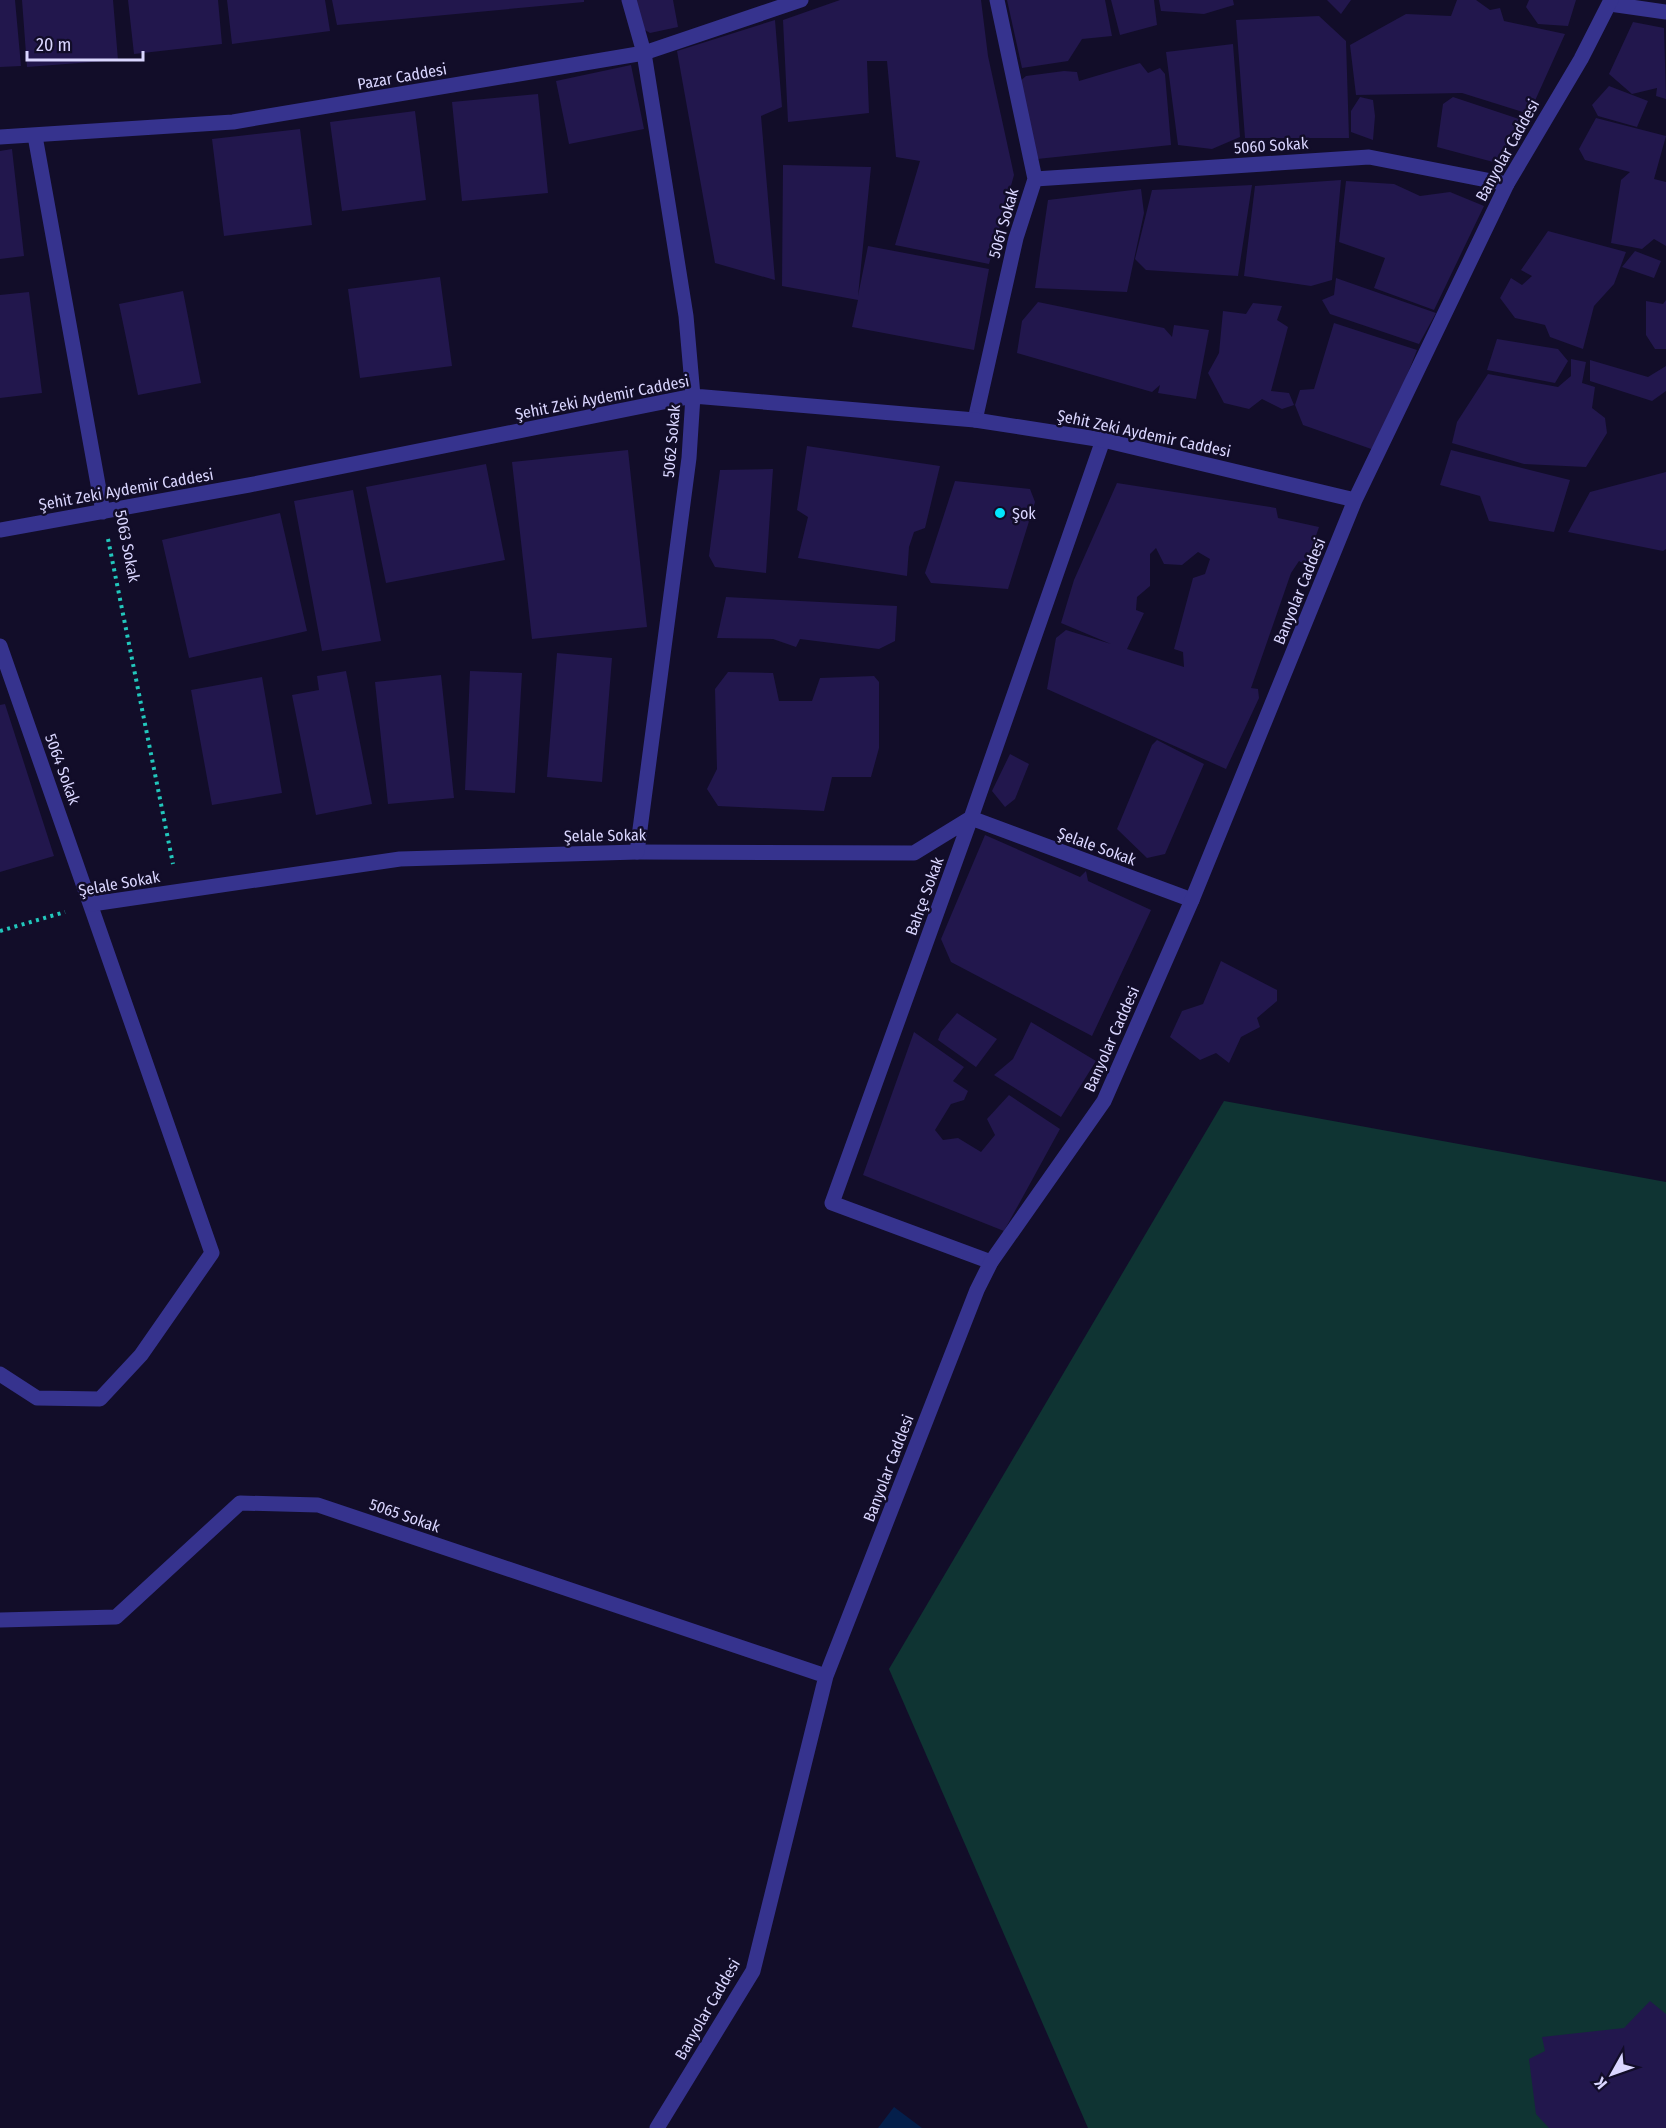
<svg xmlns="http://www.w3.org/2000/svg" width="1666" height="2128" viewBox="0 0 1666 2128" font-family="'Fira Sans Condensed',sans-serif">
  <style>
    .green { fill: #0f3433 }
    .water { fill: #041f4b }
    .building { fill: #22174d; fill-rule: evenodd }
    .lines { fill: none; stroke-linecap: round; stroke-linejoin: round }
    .path { stroke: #22c7bc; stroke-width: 4; stroke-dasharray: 3 4.5; stroke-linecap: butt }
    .service { stroke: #36338e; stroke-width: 15 }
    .minor { stroke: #36338e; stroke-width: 15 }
    .poi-dot { fill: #02e7ff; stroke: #120d29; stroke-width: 2 }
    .labels { text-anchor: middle; stroke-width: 5; stroke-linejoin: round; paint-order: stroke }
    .street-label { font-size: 16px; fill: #dad6ff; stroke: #120d29 }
    .poi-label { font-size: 16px; fill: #dad6ff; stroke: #120d29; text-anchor: start }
  </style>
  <rect width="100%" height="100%" fill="#120d29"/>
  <path class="green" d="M1224,1101L1666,1182V2128H1088L889,1669Z"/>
  <path class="water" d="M894,2107L922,2128H878Z"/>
  <path class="building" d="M0,0H15L21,66L0,67Z
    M22,0H113L118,60L27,67Z
    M128,0H218L222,44L134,54Z
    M227,0H325L330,31L232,44Z
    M332,0H584V2L337,25Z
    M636,0H673L678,27L650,33L640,27Z
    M840,0H981L988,56L1014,175L989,264L895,245L920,161L896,157L887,61H867L869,113L788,122L783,20Z
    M1007,0H1105L1112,36L1082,39L1068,61L1022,68Z
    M1111,0H1154L1157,25L1120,35Z
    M1159,0H1233L1234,5L1204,14L1161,11Z
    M1327,0H1351L1341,14Z
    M1457,0H1476L1490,10L1500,8L1504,21L1565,34L1529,114L1462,93L1356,95L1350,45L1406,14L1451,16Z
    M1529,0H1576L1568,26L1538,24L1526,7Z
    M1319,16L1346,41L1349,138H1245L1236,20Z
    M775,20L782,107L761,116L775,280L715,263L677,51Z
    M1633,22L1664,28L1666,99L1656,96L1657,88L1632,94L1609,74Z
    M1233,44L1240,137L1212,149L1178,145L1166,52Z
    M1140,63L1148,73L1160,68L1165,74L1171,145L1037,159L1019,82L1026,76L1064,71L1077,72L1079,81Z
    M631,65L644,129L569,144L556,81Z
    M1609,86L1648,101L1637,127L1598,116L1592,105Z
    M538,94L548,193L462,201L452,102Z
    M1360,97L1373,100L1375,116L1373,140L1351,132V111Z
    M1453,97L1522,120L1497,163L1437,147L1443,104Z
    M415,111L426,200L342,211L330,122Z
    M1596,118L1666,136L1654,179L1666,182V246L1654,239L1642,249L1611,243L1621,180L1630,172L1585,160L1579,149Z
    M300,129L312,225L224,236L212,139Z
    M12,149L24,256L0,259V151Z
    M783,165L871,167L858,296L868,246L989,269L974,350L852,327L858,300L782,286Z
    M1341,180L1332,280L1311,286L1244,276L1255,186Z
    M1346,181L1394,184L1420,196L1450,192L1484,206L1434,310L1374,288L1385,258L1339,242Z
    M1252,185L1238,276L1146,270L1135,259L1152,190Z
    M1141,189L1144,213L1127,292L1035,288L1048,200Z
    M1548,231L1626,252L1614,284L1594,306L1583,349L1550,337L1545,325L1515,318L1500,298L1511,278L1522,285L1532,276L1521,270Z
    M1635,251L1661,261L1654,278L1622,267Z
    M440,277L452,366L360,378L348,289Z
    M1336,278L1436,313L1419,344L1330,314L1322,300L1334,295Z
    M183,291L201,383L138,395L119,304Z
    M29,292L42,393L0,398V295Z
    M1666,300V349H1655L1646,335V301L1663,304Z
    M1038,302L1164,328L1172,337L1174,325L1209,330L1196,399L1158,393L1160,385L1152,392L1017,353L1022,321Z
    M1253,303L1282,306L1277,320L1288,327L1271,391L1289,393L1294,405L1282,409L1262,399L1249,409L1224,403L1208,373L1219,353L1223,311L1246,314Z
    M1334,323L1417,350L1377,451L1303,425L1295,405L1300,390L1314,389Z
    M1497,339L1558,349L1568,361L1555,383L1487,370Z
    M1571,359L1586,362L1582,383L1595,387L1592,408L1605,418L1607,433L1586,467L1524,464L1452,443L1457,422L1488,374L1558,387L1571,376Z
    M1590,360L1648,377L1666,366V391L1652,401L1590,381Z
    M807,446L940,466L925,528L914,532L909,547L907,576L798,558L808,517L797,510Z
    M628,450L647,627L532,639L512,462Z
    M1451,450L1570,480L1554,532L1489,521L1480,496L1440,485Z
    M486,464L505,560L386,583L366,487Z
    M773,469L766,573L715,567L709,556L720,470Z
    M1666,472V549L1663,551L1568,532L1590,492Z
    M955,481L1030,489L1035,502L1008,589L931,583L925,573Z
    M1117,483L1276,508L1278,518L1319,527L1306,565L1299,561L1291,573L1251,688L1258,689L1259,698L1226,769L1047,689L1056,638L1066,630L1111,644L1061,623L1074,580ZM1156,548L1164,564L1182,565L1198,552L1210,559L1205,574L1193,578L1174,649L1183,652L1184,667L1127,649L1144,613L1136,610L1137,597L1150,586V554Z
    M353,490L381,641L322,651L294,501Z
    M280,513L307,631L189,658L162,540Z
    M726,597L897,606L895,641L879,649L800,639L796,647L773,639L717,638Z
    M557,653L612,658L602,782L547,777Z
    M346,671L372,804L316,815L292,695L319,690L317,676Z
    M470,671L522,673L515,793L465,790Z
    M728,672L773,673L779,701H812L820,678L874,676L879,682V748L871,777H832L824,811L718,806L707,789L717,769L715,689Z
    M441,675L454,798L388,804L375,682Z
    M262,677L282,793L212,805L191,690Z
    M5,704L54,856L0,872V705Z
    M1157,740L1204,764L1165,854L1147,858L1117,829L1152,745Z
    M1010,754L1029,764L1015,799L1005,807L992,791Z
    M985,835L1080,877L1086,871L1088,881L1151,910L1092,1036L951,962L941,939Z
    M1221,961L1277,990V1001L1257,1018L1260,1027L1241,1037L1229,1063L1216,1053L1200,1060L1170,1037L1182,1011L1203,1004Z
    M957,1013L997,1039L976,1067L938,1040L941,1032Z
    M1031,1022L1096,1061L1061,1117L994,1075L1013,1059Z
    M914,1032L964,1067L953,1081L968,1091L964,1100L951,1104L935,1130L943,1140L958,1138L981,1152L995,1135L987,1119L1009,1095L1060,1129L1004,1231L863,1175Z
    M1650,2001L1666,2014V2128H1549L1536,2114L1529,2059L1545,2051L1542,2037L1624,2028Z"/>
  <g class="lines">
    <path class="path" d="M108,539L173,864
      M0,931L65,912"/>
    <path class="service" d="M1610,4L1666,12
      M1035,179L1369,157L1507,184
      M975,420L1016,238L1035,179L997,0
      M0,646L212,1253L141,1355L100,1399L37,1398L0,1374
      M637,852L914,853L971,818L1192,900
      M991,1262L832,1203L971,818L1103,440"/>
    <path class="minor" d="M35,136L103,512
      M0,137L233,122L644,53L801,0
      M0,530L249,485L693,396L975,420L1103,440L1355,500
      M92,904L400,859L637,852L689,458L693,396L686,316L644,53L629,0
      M0,1620L116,1617L240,1503L318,1505L826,1676
      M657,2128L753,1971L826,1676L977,1290L991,1262L1104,1101L1192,900L1355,500L1507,184L1581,59L1611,0"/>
  </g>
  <circle class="poi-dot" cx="1000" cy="513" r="6"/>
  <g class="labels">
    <g class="street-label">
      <text transform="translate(402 76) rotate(-10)" y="6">Pazar Caddesi</text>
      <text transform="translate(1271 145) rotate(-4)" y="6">5060 Sokak</text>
      <text transform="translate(1507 150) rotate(-61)" y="6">Banyolar Caddesi</text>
      <text transform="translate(1003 223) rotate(-74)" y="6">5061 Sokak</text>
      <text transform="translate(602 397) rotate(-11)" y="6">Şehit Zeki Aydemir Caddesi</text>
      <text transform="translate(1144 433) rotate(12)" y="6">Şehit Zeki Aydemir Caddesi</text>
      <text transform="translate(671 441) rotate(-85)" y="6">5062 Sokak</text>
      <text transform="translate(126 489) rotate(-10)" y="6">Şehit Zeki Aydemir Caddesi</text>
      <text transform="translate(128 546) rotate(79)" y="6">5063 Sokak</text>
      <text transform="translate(1299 591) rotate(-68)" y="6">Banyolar Caddesi</text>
      <text transform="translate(63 769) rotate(70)" y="6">5064 Sokak</text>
      <text transform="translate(605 835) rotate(-1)" y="6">Şelale Sokak</text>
      <text transform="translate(1097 846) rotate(20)" y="6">Şelale Sokak</text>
      <text transform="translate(119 883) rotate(-10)" y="6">Şelale Sokak</text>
      <text transform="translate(924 896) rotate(-70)" y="6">Bahçe Sokak</text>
      <text transform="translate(1111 1039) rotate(-66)" y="6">Banyolar Caddesi</text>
      <text transform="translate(888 1468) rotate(-69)" y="6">Banyolar Caddesi</text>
      <text transform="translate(405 1515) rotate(19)" y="6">5065 Sokak</text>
      <text transform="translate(707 2009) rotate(-60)" y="6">Banyolar Caddesi</text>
    </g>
    <g class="poi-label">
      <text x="1012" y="519">Şok</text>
    </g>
  </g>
  <g transform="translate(1612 2074) rotate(230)" stroke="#120d29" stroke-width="4.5" paint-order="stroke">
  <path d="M0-4.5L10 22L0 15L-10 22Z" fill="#dad6ff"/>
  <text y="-9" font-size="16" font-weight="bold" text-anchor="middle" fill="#dad6ff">K</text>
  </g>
  <path d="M27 51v9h116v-9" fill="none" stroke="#dad6ff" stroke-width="3"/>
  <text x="36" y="51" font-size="18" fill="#dad6ff" stroke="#120d29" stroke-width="4.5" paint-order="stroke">20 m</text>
</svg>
